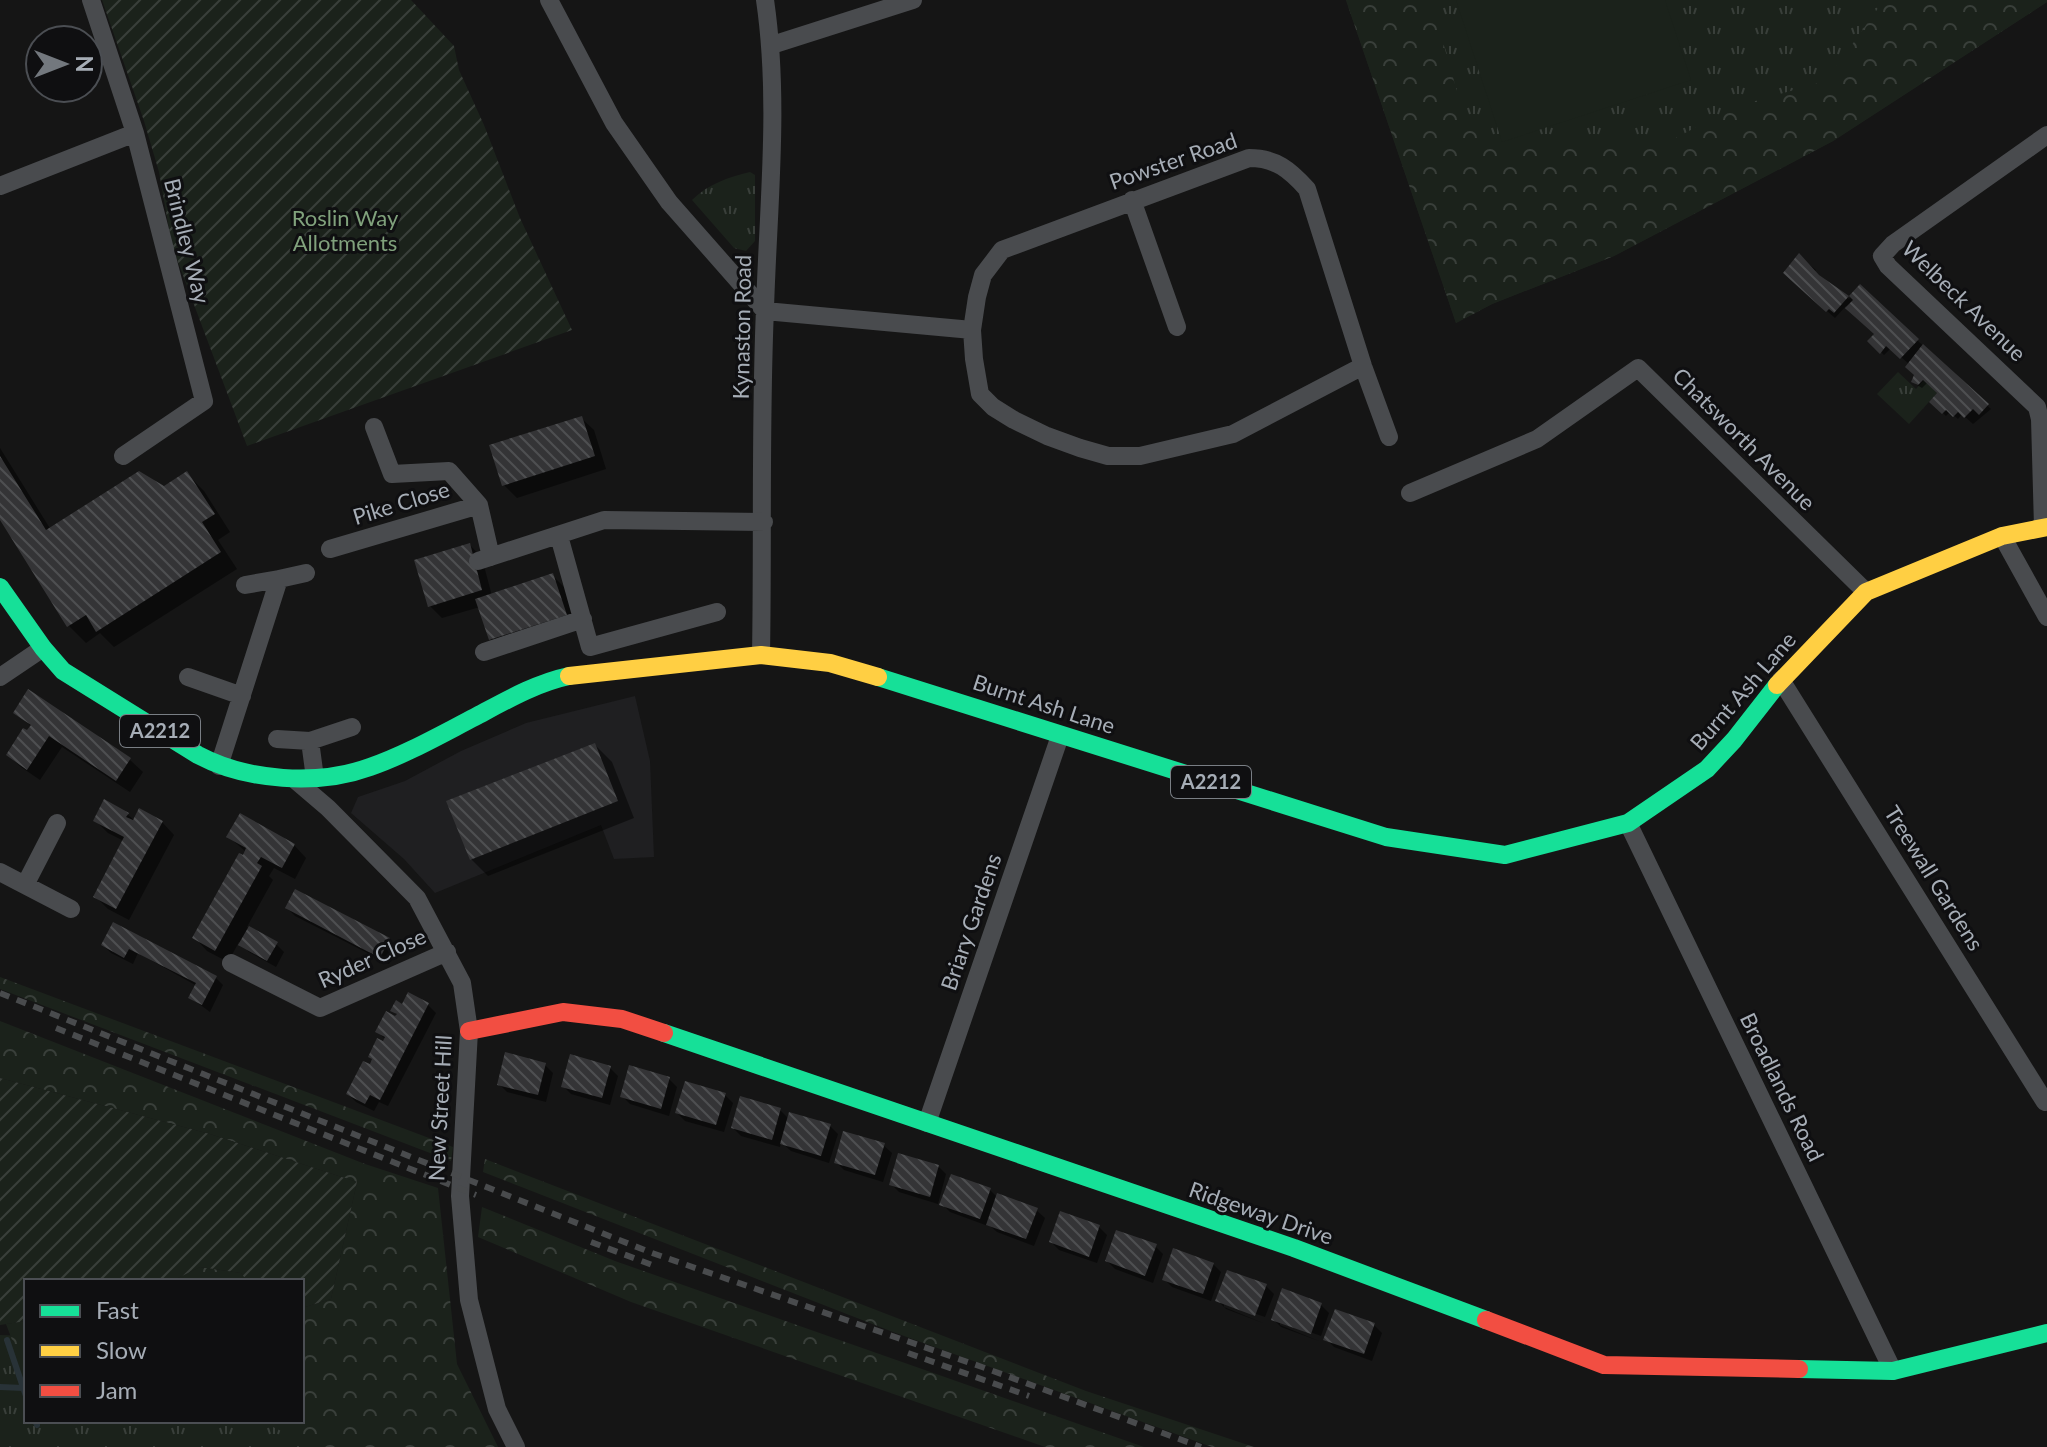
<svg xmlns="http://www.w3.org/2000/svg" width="2047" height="1447" viewBox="0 0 2047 1447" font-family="Lato,sans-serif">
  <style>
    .built { fill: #1f1f21 }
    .grass { fill: url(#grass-tufts) }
    .forest { fill: url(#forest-crowns) }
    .garden { fill: url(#garden-furrows) }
    .pitch { fill: #1b221b }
    .shadow { fill: #0007 }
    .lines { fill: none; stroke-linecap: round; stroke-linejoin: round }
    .stream { stroke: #283237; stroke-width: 6 }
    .building { fill: url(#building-back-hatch) }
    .street { stroke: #494b4e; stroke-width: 18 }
    .fast { stroke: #16e098; stroke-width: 18 }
    .slow { stroke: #ffcf43; stroke-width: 18 }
    .jam { stroke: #f24e42; stroke-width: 18 }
    .rail { stroke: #494b4d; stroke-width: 6; stroke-dasharray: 10 8; stroke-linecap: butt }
    .labels { text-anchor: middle; stroke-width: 6; stroke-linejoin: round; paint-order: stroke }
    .shield { fill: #0f0f11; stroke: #797e84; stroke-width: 2 }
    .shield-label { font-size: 20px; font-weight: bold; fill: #a6adb6 }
    .street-label { font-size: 22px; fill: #a6adb6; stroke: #0f0f11 }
    .park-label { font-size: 22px; fill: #80a17c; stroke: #0f0f11 }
  </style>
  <defs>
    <pattern id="grass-tufts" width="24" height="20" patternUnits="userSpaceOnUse" patternTransform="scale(2)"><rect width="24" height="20" fill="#1b221b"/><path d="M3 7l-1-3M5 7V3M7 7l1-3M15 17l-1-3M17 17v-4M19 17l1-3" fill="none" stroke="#393f3a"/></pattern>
    <pattern id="forest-crowns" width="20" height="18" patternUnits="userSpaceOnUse" patternTransform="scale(2)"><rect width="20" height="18" fill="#1b221b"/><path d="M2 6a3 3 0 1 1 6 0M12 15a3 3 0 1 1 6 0" fill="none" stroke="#393f3a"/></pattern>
    <pattern id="garden-furrows" width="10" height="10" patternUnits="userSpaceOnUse" patternTransform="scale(2)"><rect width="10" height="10" fill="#1b221b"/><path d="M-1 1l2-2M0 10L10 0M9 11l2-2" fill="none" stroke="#393f3a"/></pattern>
    <pattern id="building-back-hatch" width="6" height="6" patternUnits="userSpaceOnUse" patternTransform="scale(2)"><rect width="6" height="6" fill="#343436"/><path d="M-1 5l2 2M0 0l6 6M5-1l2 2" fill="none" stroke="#4e4f51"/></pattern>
  </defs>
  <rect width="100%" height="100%" fill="#151515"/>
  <path class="built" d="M635,696L650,761L654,857L614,859L601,825L435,893L404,859L351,813L358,797L405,781L461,751L526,723Z"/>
  <path class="grass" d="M1346,0H2047V2L1833,141L1614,256L1492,304L1456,323Z
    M750,172L755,175V241L746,251L734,248L692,200C708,184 729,177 750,172Z
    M1898,372L1916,389L1924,380L1937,393L1909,424L1877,394Z
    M0,1335L26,1336V1421H287L321,1447H0Z"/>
  <path class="forest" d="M1346,0H1431L1462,109L1505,145L1582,146L1672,140L1734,107L1826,81L1884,0L2047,2L1833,141L1614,256L1492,304L1456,323Z
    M0,977L453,1147L451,1161L0,989Z
    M0,1021L365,1164L438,1188L457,1364L498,1447H305L307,1443L260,1421H302V1308L331,1299L357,1182L210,1134L0,1078Z
    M485,1159L1086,1391L1254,1447H1212L893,1332L483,1172Z
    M482,1207L615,1261L1144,1447H1045L631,1302L478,1237Z
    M200,1267L241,1273L247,1281H172Z
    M26,1321V1377L6,1324Z"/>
  <path class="garden" d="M102,0H411L454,46L459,70L484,125L520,218L572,330L247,446L172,246L159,172L144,121Z
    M0,1078L210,1134L357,1182L331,1299L302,1308V1281H247L241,1273L200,1267L172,1281H26V1321L0,1325Z"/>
  <path class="pitch" d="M1456,0H1665L1691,80L1502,142Z"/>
  <path class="shadow" d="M1799,256L1816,270L1814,272L1849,299L1860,287L1991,409L1973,424L1962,414L1958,419L1950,412L1946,416L1932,402L1940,393L1928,382L1922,388L1917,385L1913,382L1919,373L1891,348L1884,355L1870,341L1876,334L1846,306L1835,318L1793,281Z
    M581,418L594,430L606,469L517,498L504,485Z
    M0,448L51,530L164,488L187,474L204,491L230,532L218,540L237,569L114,647L100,633L86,643L69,626L0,516Z
    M470,545L482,558L492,596L553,576L565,588L578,627L503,651L490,639L480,607L442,618L430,606Z
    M29,692L130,760L143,772L130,792L62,747L40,780L21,767L8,755L32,727L15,712Z
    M595,745L612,762L634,818L488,876L471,859Z
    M127,814L135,821L162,822L174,835L129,920L108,909L95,896L124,841L108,833L95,820Z
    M229,837L294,845L306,858L295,879L274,868L269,876L273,880L247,927L276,944L284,952L276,967L249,952L239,942L228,962L207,951L195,938L246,852Z
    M287,908L389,940L397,948L389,964L295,916Z
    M114,925L215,977L223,985L210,1012L191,998L197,986L138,953L133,964L111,953L103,945Z
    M428,1005L436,1013L388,1106L379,1102L374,1111L356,1102L348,1094L371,1067L384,1043L386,1040L378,1032L396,1019L398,1016L393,1010L403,1006Z
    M545,1065L553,1073L546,1102L507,1092L499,1084Z
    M610,1068L618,1076L610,1105L571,1094L563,1086Z
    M669,1079L677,1087L669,1116L630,1104L622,1096Z
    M725,1095L733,1103L724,1132L685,1121L677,1113Z
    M780,1110L789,1119L830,1126L838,1134L829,1163L791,1151L781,1142L780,1147L741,1136L733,1128Z
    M883,1145L892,1153L883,1182L844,1170L836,1162Z
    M938,1166L946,1174L938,1204L899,1192L891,1184Z
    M990,1190L998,1198L1036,1210L1045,1218L1034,1246L997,1232L988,1224V1226L950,1212L942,1204Z
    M1099,1227L1107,1235L1097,1263L1059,1250L1051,1242Z
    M1155,1246L1163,1254L1153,1283L1115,1269L1107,1261Z
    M1213,1264L1221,1272L1211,1301L1172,1287L1164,1279Z
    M1266,1286L1274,1294L1265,1317L1224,1303V1307L1263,1323L1226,1309L1218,1301Z
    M1321,1305L1329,1313L1321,1336L1280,1321V1325L1319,1341L1281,1327L1273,1319Z
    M1374,1325L1382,1333L1372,1361L1334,1347L1326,1339Z"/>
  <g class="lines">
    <path class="stream" d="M7,1340L26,1396
      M0,1387L23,1388
      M35,1421L37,1425"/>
  </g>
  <path class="building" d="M1799,253L1819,275L1849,296L1834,313L1829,309L1826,312L1783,273Z
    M1860,284L1919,339L1900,359L1886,346L1880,354L1867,341L1874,334L1845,308L1853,300L1849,296Z
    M1923,344L1989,404L1979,415L1973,409L1964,418L1958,412L1953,417L1946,410L1942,414L1929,402L1937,393L1923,380L1918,385L1911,382L1914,375L1905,367Z
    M582,416L595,456L502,486L489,445Z
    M0,456L46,530L139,471L164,486L187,471L215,514L202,522L221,552L96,632L86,615L67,627L0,520Z
    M470,543L482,590L428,607L414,560Z
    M553,573L567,615L489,640L475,599Z
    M28,689L131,758L116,781L49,736L27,770L6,755L23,728L27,730L31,725L13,713Z
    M595,743L618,801L470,860L446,801Z
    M104,799L129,813L126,817L133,820L139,808L163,821L116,909L93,897L124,837L93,821Z
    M240,813L295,844L282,868L261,857L257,863L262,866L215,951L192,938L239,853L243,855L246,848L226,837Z
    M295,889L390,938L380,958L285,908Z
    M113,922L217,976L202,1005L188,998L196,983L129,949L124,958L101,945Z
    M249,926L278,942L267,961L238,945Z
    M408,992L429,1003L380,1100L370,1095L365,1104L346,1094L363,1061L370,1064L372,1059L368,1057L377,1038L383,1041L385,1037L375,1032L386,1011L395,1016L397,1014L390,1011L396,1000L402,1004Z
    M505,1052L546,1063L538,1095L497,1085Z
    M570,1054L611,1066L602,1098L561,1087Z
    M629,1065L670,1077L661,1109L620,1097Z
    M685,1081L726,1093L716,1125L675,1113Z
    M740,1096L781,1108L772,1140L731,1128Z
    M789,1112L831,1124L821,1156L780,1144Z
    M843,1131L885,1143L875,1175L834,1163Z
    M898,1153L939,1165L930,1197L889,1185Z
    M951,1174L991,1188L980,1219L939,1205Z
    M997,1193L1038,1208L1026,1239L986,1225Z
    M1060,1211L1100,1225L1089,1257L1049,1242Z
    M1116,1230L1157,1244L1145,1276L1105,1261Z
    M1173,1248L1214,1263L1203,1294L1162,1280Z
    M1227,1270L1267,1284L1255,1316L1215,1301Z
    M1282,1288L1322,1303L1311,1334L1271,1320Z
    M1335,1309L1375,1323L1364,1354L1323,1340Z"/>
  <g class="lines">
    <path class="street" d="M91,0L135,133L204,401L123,456
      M549,0L614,123L669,202L765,311
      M772,45L913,0
      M0,186L135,133
      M1132,200L1177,327
      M765,311L972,330
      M1363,366L1233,434L1140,456H1108L1080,448L1047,436L1014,420L993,407L980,394L974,359L972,330L977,297L983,275L1002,250L1249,158C1276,158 1290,170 1307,189L1363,366L1389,437
      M374,427L392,474L449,471L479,505
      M1410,493L1537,439L1638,368L1866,592
      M2043,527L2040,419L2037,407L1888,266L1882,256L1893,244L2047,135
      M559,536L590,647L717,612
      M2002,536L2047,617
      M330,549L479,505L491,557
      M478,561L604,520L764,522
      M245,585L279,579
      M484,652L583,619
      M761,655C763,540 760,424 765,309C768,206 780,102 765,0
      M0,677L43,648
      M188,677L242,696
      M1781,680L2045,1102
      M277,739L310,741L352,727
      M310,741L315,778
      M219,766L279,579L306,573
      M294,779L328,808L417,898L462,983L469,1031L460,1196L469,1300L497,1409L516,1447
      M1628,823L1893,1371
      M0,872L71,909
      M25,885L57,823
      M231,963L320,1008L447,952
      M927,1123L1060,736"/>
    <path class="fast" d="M0,587L43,648L63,671L198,755C247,781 318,786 370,767C405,755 442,734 475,717C505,701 536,683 569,676
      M878,677L1386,837L1505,855L1628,823L1707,769L1734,740L1777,685
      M664,1033L1294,1248L1486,1320
      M1799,1369L1893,1371L2047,1333"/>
    <path class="slow" d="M569,676L761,655L830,663L878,677
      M1777,685L1866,592L2002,536L2047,527"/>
    <path class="jam" d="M469,1031L563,1012L622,1019L664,1033
      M1486,1320L1604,1365L1799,1369"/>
    <path class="rail" d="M0,993L652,1253L982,1367L1201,1447
      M56,1028L476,1195
      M591,1242L655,1266
      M908,1353L1029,1396"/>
  </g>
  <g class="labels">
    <g class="shield">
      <rect x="120" y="715" width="80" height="32" rx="6"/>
      <rect x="1171" y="766" width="80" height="32" rx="6"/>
    </g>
    <g class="shield-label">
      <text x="160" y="738">A2212</text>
      <text x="1211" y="789">A2212</text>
    </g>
    <g class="street-label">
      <text transform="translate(1173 161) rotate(-19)" y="8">Powster Road</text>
      <text transform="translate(187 241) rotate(76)" y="8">Brindley Way</text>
      <text transform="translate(1964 301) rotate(44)" y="8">Welbeck Avenue</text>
      <text transform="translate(742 327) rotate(-89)" y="8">Kynaston Road</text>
      <text transform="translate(1744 439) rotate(45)" y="8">Chatsworth Avenue</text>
      <text transform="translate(401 503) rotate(-17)" y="8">Pike Close</text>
      <text transform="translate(1743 691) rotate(-49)" y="8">Burnt Ash Lane</text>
      <text transform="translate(1044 704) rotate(18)" y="8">Burnt Ash Lane</text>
      <text transform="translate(1934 878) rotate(58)" y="8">Treewall Gardens</text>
      <text transform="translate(971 922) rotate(-71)" y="8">Briary Gardens</text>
      <text transform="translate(372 958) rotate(-24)" y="8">Ryder Close</text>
      <text transform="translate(1782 1087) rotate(64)" y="8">Broadlands Road</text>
      <text transform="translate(440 1108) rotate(-87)" y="8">New Street Hill</text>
      <text transform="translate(1261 1213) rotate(19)" y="8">Ridgeway Drive</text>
    </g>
    <g class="park-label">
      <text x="345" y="226">Roslin Way<tspan x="345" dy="25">Allotments</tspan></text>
    </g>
  </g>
  <rect x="24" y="1279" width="280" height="144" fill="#0f0f11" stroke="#4b4e53" stroke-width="2"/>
  <rect x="40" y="1305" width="40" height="12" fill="#16e098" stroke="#4b4e53" stroke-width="2"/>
  <text x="96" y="1319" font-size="24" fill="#a6adb6">Fast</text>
  <rect x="40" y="1345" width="40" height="12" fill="#ffcf43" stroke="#4b4e53" stroke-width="2"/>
  <text x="96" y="1359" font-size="24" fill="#a6adb6">Slow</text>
  <rect x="40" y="1385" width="40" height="12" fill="#f24e42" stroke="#4b4e53" stroke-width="2"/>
  <text x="96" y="1399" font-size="24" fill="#a6adb6">Jam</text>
  <g transform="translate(64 64) rotate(90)"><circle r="38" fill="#0f0f11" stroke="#4b4e53" stroke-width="2"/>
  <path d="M0-6L14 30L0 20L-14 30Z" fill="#73787e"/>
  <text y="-12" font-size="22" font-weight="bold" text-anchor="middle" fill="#a6adb6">N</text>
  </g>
</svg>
